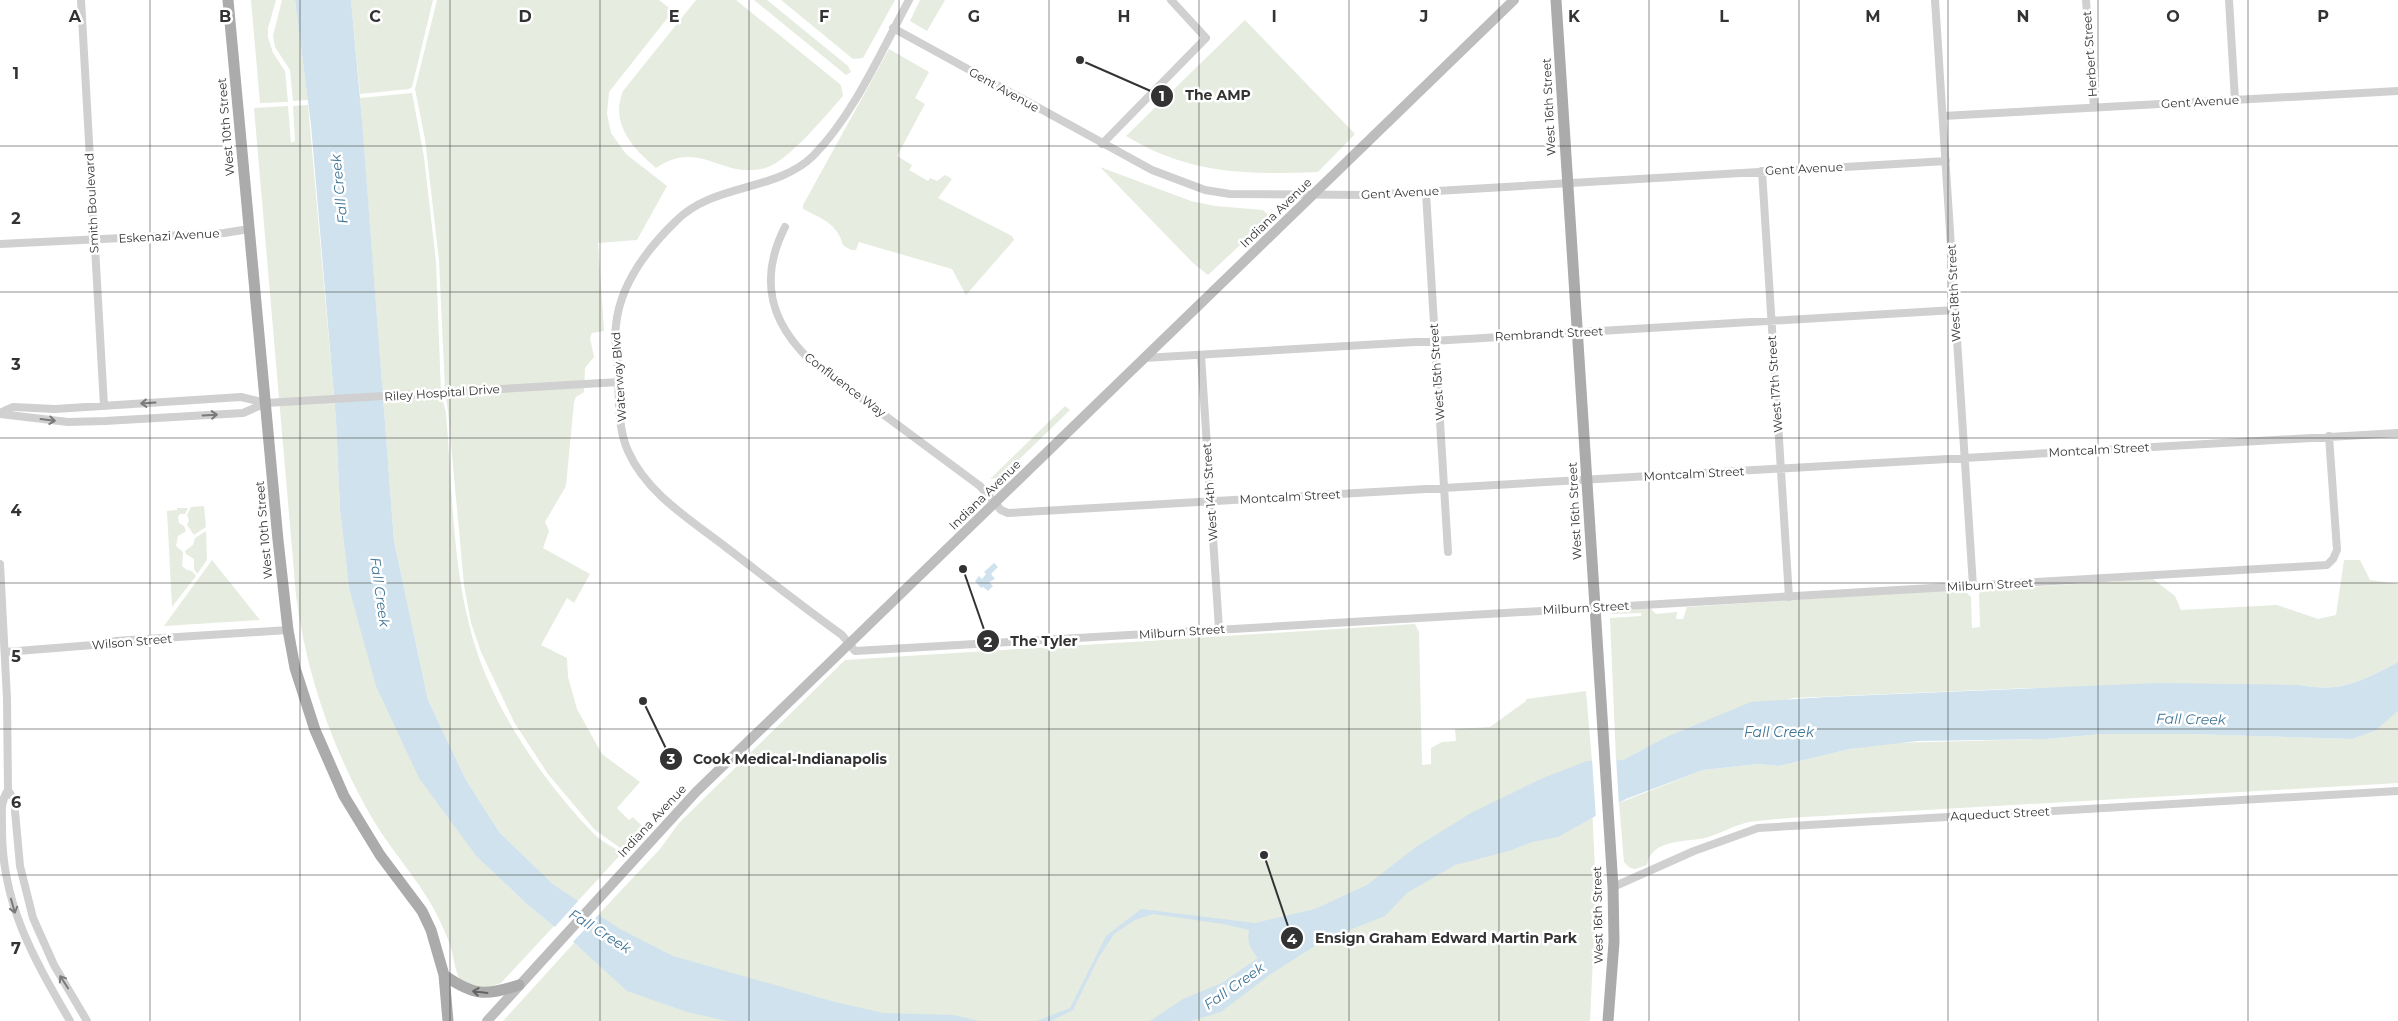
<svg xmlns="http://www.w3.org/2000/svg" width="2398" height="1021" viewBox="0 0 2398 1021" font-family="Montserrat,sans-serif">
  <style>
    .green { fill: #e6ecdf }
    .water { fill: #cfe2ee }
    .pier { fill: #fff }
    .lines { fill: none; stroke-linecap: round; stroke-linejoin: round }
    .minor { stroke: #d0d0d0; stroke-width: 8 }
    .secondary { stroke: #bdbdbd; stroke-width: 10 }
    .primary { stroke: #ababab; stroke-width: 11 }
    .oneway { stroke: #7a7a7a }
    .oneway2 { stroke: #636363 }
    .grid { fill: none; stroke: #333; stroke-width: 1; stroke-opacity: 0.55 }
    .labels { text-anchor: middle; stroke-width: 5; stroke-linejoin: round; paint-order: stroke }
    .street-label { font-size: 12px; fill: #333; stroke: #fff }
    .water-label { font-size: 14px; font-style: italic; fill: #3f7597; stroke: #fff }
    .grid-label { font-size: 16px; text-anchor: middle; font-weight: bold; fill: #333; stroke: #fff; stroke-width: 5; stroke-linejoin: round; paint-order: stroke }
    .leader { fill: none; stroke: #333; stroke-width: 2 }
    .callout-dot { fill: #333; stroke: #fff; stroke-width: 2 }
    .mark-label { font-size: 15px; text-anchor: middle; font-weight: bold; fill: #fff }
    .callout-label { font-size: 14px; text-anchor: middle; font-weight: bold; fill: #333; stroke: #fff; stroke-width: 5; stroke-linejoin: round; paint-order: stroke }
  </style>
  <rect width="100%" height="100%" fill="#fff"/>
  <path class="green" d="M251,0H276L268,28V37L273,53L285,71L288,102L260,103Z
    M282,0H295L308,100L293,101L290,70L275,47L273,36Z
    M351,0H433L412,87L409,89L360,94Z
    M437,0H659L673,11L609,92L607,114L611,133L626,154L667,186L637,240L598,243L604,331L592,333L590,338L594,357L585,368L584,392L576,397L574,402L566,486L545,522L549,531L543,548L590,574L574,603L567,598L541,645L567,658L568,677L577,709L602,754L640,782L617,808L629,820L633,817L646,830L626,852L595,830L548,774L514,722L481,652L471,623L464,585L448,411L445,390L439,260L425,139L415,89Z
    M696,0H736L841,85L843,96C827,114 788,162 765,168C722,180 700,138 656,168C632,148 610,123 623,91Z
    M754,0H767L848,66L851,72L846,75Z
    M781,0H895L863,58L853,59Z
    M920,0H945L927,31L910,21Z
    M1245,20L1355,134L1318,172C1266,174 1213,175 1164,155C1151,150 1138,143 1126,136Z
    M889,49L929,72L915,98L925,104L897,156L912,165L909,170L928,181L930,178L937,181L945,175L952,179L938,198L1012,236L1014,240L966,295L952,269L859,242L856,250H851L843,245C837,223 822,219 803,209V205Z
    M412,93L424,157L436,262L441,393L446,413C452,483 452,556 469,624C487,701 540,778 594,834C601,841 613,847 622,853L578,901L553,884L500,833L466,780L428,700L394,541L360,98Z
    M308,105L336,420L340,510L349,588L477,857L528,905L554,926L501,983L482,989L461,982C454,969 454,955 449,942C444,929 438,916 431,904C415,876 392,851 375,823C334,754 306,675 296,595L254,108L288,106L291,143L295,141L293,106Z
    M1100,167L1191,201L1215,206L1263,210L1268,215V219L1208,275L1193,263Z
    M1065,406L1070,410L1001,477L990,479Z
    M204,506L206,527L194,535L187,525L189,520L187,515L191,507Z
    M177,508H188L185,514H180L178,517L179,523L184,526L186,531L178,536L176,546L183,552L182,566L187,570L192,571L196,576L172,607L167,511L177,510Z
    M206,531L207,560L197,574L194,569V559L186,554L185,551L193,545L195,538Z
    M212,560L260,620L164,626Z
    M2344,560H2360L2370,580L2398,584V662C2362,681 2341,693 2300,685L2029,688L1793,698L1664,738L1623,760H1616L1610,618L1641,616V613L1612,614V612L1650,608L1656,614L1677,612L1676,619H1683L1687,607L1963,589L1971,597L1972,628L1980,627L1979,594L1981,590L2153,579L2175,596L2181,610L2277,605L2318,619L2336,615Z
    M1415,624L1419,632L1422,765L1431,764V748L1442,742L1456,741L1455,729L1490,727L1526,701V699L1586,691L1592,761H1590L1596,892L1590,1021H503L574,943L578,946L604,918L598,915L660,849L679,823L845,660Z
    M2398,711V783L1838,815C1809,817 1779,818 1749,822C1734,825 1720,834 1705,838C1687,842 1650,839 1647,865L1635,869L1630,868L1624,862L1619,803L1703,770L1758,764L1779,766L1850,749L1892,743L2046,739L2102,734H2188L2352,739L2375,731Z"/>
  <path class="water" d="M295,0H351L362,120L394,541L428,700L466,780L500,833L553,884L620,929L673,956L831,1001L883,1013L953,1015L979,1021H727L687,1012L627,991L578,946L528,905L477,857L419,778L376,686L349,588L340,510L336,420L311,125Z
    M994,563L998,567L991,574L995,579L989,582L993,586L988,591L983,587L981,588L975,581L979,576L982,579L986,574L984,572Z
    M2398,662V711L2375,731L2352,739L2188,734H2102L2046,739L1918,741L1850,749L1779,766L1758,764L1703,770L1626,799L1558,837L1532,842L1509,851L1455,865L1407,893L1385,916L1324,940L1271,974L1221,1012L1191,1021H1150L1183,999L1222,983L1258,958C1250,948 1247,943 1249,930L1223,924L1153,914L1135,920L1114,934L1099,957L1073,1010L1051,1021H1037L1070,1008L1106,936L1141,909L1255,923L1315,909L1367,885L1416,847L1471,813L1543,778L1587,761L1623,760L1664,738L1751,702L1826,697L2158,683L2300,685C2341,693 2362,681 2398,662Z"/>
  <path class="pier" d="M1616,757L1619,806L1596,819L1592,759Z
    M580,899L600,913L571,944L553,929Z"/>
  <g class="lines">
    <path class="minor" d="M81,0L104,406
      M909,0C882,50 853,116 813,156C776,192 713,183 676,221C647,249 620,284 616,325C614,339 617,355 618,368C619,394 617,427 628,451C647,494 691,520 727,548C765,577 803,607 842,635L855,651L2327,565L2333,559L2337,550L2329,436
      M1935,0L1973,586
      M2086,0L2094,108
      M2229,0L2235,100
      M893,28L1152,170L1205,190L1230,194L1369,195L1946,161
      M1943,116L2398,91
      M1102,144L1206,38L1171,0
      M1762,171L1789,597
      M1426,193L1448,552
      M785,227C759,278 769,321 810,360L980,486L1001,510L1008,513L2398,433
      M0,244L224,233L249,229
      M1201,355L1219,629
      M1144,358L1955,310
      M0,413L13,407L55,409L241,397L266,403L619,382
      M0,414L68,422L105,421L243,413L266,403
      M0,564L7,699L8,790L14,800L20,866L33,918L54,965L87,1021
      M5,652L106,644L115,641L288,630
      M8,790C0,802 2,812 2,826C1,903 33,957 70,1021
      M1613,887L1694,851L1758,828L2398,791"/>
    <path class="secondary" d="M487,1021L696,792L1514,0"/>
    <path class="primary" d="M228,0L278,540L288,630L295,668L315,730L344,796L380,855L422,911L431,930L444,975L448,1021
      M1556,0L1613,887L1614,942L1608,1021
      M444,975C474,996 485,996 519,985"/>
  </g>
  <defs><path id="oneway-shaft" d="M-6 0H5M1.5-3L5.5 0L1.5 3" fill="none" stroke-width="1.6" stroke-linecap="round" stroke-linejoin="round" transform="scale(1.25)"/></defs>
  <g class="oneway">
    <use href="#oneway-shaft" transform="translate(148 403) rotate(176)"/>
    <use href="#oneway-shaft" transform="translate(210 415) rotate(-3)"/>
    <use href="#oneway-shaft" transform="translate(48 420) rotate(7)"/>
    <use href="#oneway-shaft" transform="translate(13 906) rotate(74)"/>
    <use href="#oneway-shaft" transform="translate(64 982) rotate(-123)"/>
  </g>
  <use class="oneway2" href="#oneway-shaft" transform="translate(480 992) rotate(-173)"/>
  <path class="grid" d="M150,0V1021M300,0V1021M450,0V1021M600,0V1021M749,0V1021M899,0V1021M1049,0V1021M1199,0V1021M1349,0V1021M1499,0V1021M1649,0V1021M1799,0V1021M1948,0V1021M2098,0V1021M2248,0V1021M0,146H2398M0,292H2398M0,438H2398M0,583H2398M0,729H2398M0,875H2398"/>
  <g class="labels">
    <g class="street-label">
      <text transform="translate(2090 54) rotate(-94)" y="4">Herbert Street</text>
      <text transform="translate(1004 90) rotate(29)" y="4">Gent Avenue</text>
      <text transform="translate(2200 102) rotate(-3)" y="4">Gent Avenue</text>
      <text transform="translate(1549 107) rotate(-93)" y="4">West 16th Street</text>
      <text transform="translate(226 127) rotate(-95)" y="4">West 10th Street</text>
      <text transform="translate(1804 169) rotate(-3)" y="4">Gent Avenue</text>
      <text transform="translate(1400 193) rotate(-3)" y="4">Gent Avenue</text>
      <text transform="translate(92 203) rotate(-93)" y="4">Smith Boulevard</text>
      <text transform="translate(1276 213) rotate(-44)" y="4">Indiana Avenue</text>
      <text transform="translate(169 236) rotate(-3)" y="4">Eskenazi Avenue</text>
      <text transform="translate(1954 293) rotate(-93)" y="4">West 18th Street</text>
      <text transform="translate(1549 334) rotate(-3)" y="4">Rembrandt Street</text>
      <text transform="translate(1437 372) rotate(-94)" y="4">West 15th Street</text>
      <text transform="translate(619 377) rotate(-94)" y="4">Waterway Blvd</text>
      <text transform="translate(1775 384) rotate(-94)" y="4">West 17th Street</text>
      <text transform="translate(845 385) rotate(37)" y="4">Confluence Way</text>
      <text transform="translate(442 393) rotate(-4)" y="4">Riley Hospital Drive</text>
      <text transform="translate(2099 450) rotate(-3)" y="4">Montcalm Street</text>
      <text transform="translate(1694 474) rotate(-3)" y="4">Montcalm Street</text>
      <text transform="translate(1210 492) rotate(-94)" y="4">West 14th Street</text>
      <text transform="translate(985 495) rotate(-44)" y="4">Indiana Avenue</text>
      <text transform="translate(1290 497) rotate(-3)" y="4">Montcalm Street</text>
      <text transform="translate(1575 511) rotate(-93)" y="4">West 16th Street</text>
      <text transform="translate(264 530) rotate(-95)" y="4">West 10th Street</text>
      <text transform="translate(1990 585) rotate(-3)" y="4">Milburn Street</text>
      <text transform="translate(1586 608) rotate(-3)" y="4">Milburn Street</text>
      <text transform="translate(1182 632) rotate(-4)" y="4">Milburn Street</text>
      <text transform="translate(132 642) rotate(-5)" y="4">Wilson Street</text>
      <text transform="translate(2000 814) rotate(-3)" y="4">Aqueduct Street</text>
      <text transform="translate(652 821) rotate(-47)" y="4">Indiana Avenue</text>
      <text transform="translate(1598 915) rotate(-91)" y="4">West 16th Street</text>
    </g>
    <g class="water-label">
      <text transform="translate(339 189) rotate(-96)" y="5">Fall Creek</text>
      <text transform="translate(380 592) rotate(82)" y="5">Fall Creek</text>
      <text transform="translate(2191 719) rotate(1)" y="5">Fall Creek</text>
      <text x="1779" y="737">Fall Creek</text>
      <text transform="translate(600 931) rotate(32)" y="5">Fall Creek</text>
      <text transform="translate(1234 986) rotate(-35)" y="5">Fall Creek</text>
    </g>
  </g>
  <g class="grid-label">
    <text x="75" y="22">A</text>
    <text x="225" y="22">B</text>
    <text x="375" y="22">C</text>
    <text x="525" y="22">D</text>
    <text x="674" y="22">E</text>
    <text x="824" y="22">F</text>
    <text x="974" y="22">G</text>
    <text x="1124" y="22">H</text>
    <text x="1274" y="22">I</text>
    <text x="1424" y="22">J</text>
    <text x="1574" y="22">K</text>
    <text x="1724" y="22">L</text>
    <text x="1873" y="22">M</text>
    <text x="2023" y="22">N</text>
    <text x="2173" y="22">O</text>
    <text x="2323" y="22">P</text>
    <text x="16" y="79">1</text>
    <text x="16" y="224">2</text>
    <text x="16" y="370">3</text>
    <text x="16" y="516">4</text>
    <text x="16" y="662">5</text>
    <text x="16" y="808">6</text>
    <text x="16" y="954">7</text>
  </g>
  <path class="leader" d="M1080 60L1162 96M963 569L988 641M643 701L671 759M1264 855L1292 938"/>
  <g class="callout-dot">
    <circle cx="1080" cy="60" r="5"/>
    <circle cx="963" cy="569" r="5"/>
    <circle cx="643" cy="701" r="5"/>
    <circle cx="1264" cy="855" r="5"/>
    <circle cx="1162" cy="96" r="12"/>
    <circle cx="988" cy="641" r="12"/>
    <circle cx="671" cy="759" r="12"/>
    <circle cx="1292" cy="938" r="12"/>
  </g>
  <g class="mark-label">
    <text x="1162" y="101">1</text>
    <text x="988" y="647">2</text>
    <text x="671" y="764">3</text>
    <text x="1292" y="944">4</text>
  </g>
  <g class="callout-label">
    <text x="1218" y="100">The AMP</text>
    <text x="1044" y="646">The Tyler</text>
    <text x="790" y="764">Cook Medical-Indianapolis</text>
    <text x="1446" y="943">Ensign Graham Edward Martin Park</text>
  </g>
</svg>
